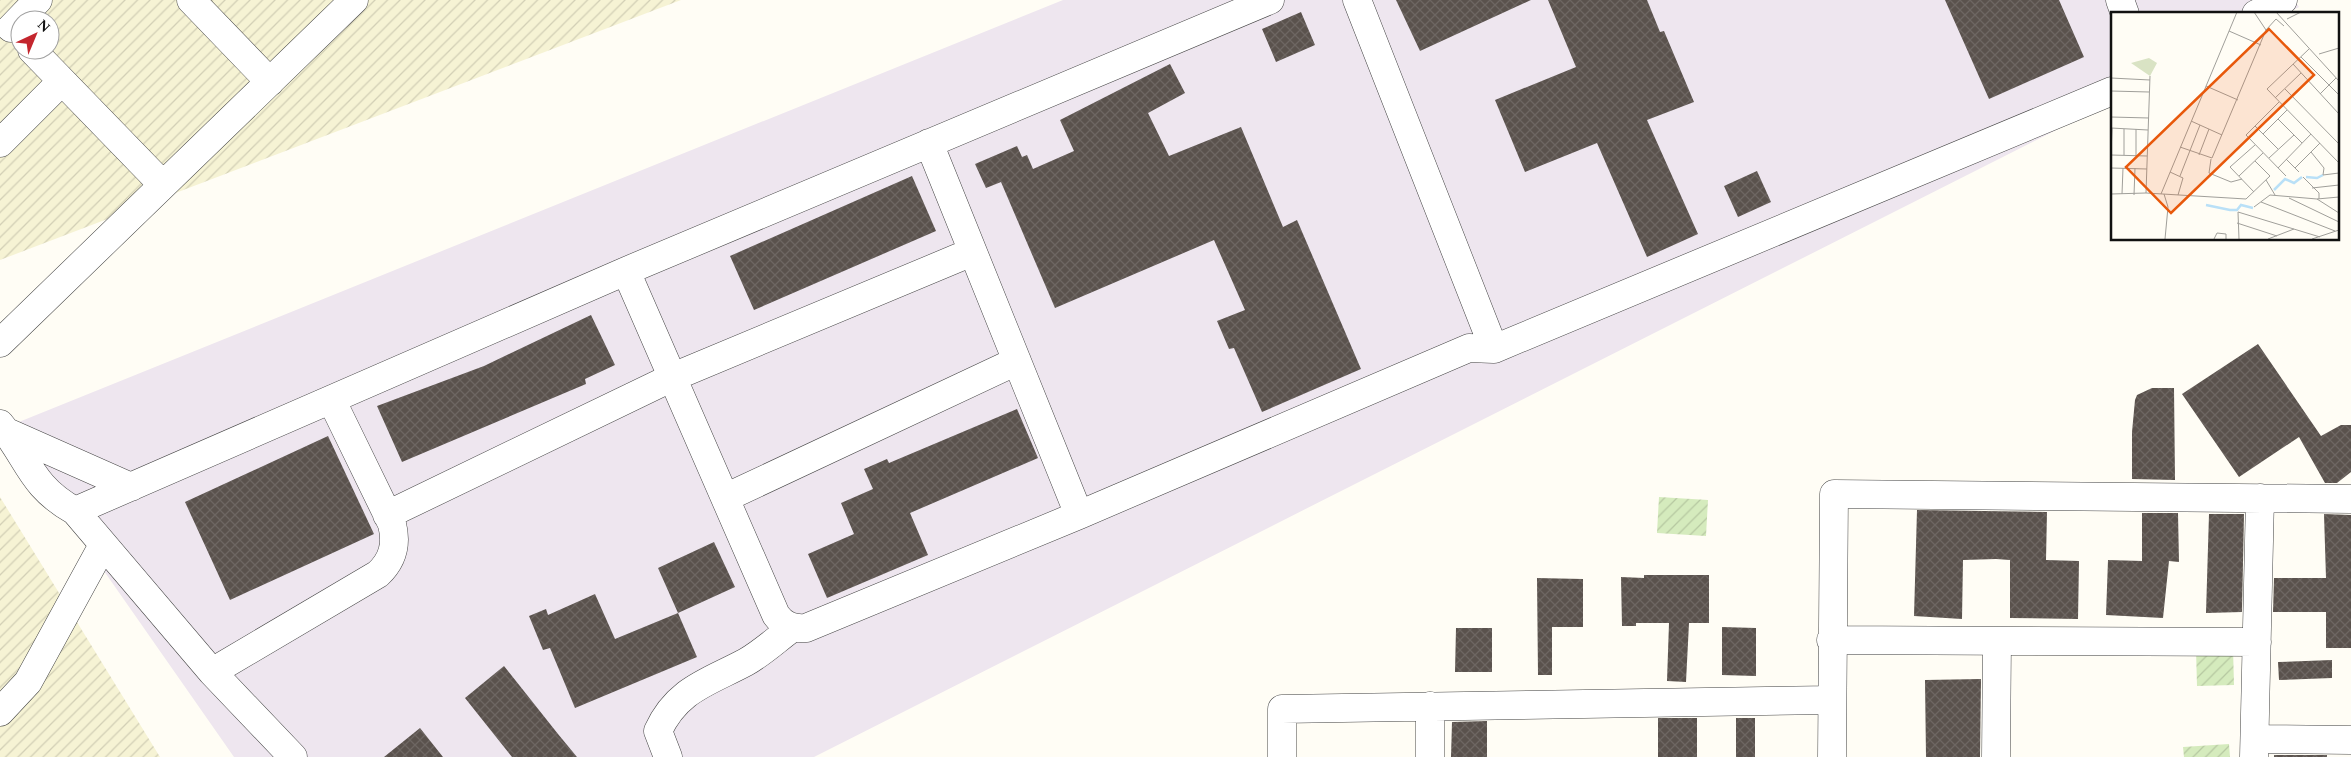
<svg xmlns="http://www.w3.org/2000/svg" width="2351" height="757" viewBox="0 0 2351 757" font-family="Spectral,serif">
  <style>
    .industrial { fill: #eee6ef }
    .farmland { fill: url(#farmland-furrows); fill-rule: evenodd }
    .garden { fill: url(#garden-furrows) }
    .building { fill: url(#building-cross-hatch) }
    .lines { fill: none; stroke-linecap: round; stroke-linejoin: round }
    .minor-casing { stroke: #444; stroke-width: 29 }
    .minor { stroke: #fff; stroke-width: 28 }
    .inset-river { fill: none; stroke: #b9e0f7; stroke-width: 2.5 }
    .inset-road { fill: none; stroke: #a09f9a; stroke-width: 1 }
    .view { fill: #e8590c; fill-opacity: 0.15; stroke: #e8590c; stroke-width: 2.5 }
    .inset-edge { fill: none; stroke: #111; stroke-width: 2.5 }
  </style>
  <defs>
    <pattern id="farmland-furrows" width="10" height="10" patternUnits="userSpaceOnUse" patternTransform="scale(1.25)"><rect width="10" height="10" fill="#f6f3d4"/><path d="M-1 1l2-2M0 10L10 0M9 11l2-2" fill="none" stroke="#d2cfb5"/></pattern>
    <pattern id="garden-furrows" width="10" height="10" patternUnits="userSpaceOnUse" patternTransform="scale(1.25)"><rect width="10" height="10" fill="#d5ebbd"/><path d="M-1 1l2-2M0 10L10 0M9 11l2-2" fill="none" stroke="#b6c8a1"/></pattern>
    <pattern id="building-cross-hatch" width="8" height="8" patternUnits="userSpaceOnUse" patternTransform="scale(1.25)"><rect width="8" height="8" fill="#5a524d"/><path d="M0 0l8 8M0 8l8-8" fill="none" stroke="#6d6662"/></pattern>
  </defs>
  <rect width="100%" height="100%" fill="#fffdf5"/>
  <path class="industrial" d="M1063,0H2294L2299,7L2286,14H2112V102L814,757H234L4,428Z"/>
  <path class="farmland" d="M0,0H681L0,260ZM20,20H50V50H20Z
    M0,497L160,757H0Z"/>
  <path class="garden" d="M1659,497L1708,500L1706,536L1657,533Z
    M2233,648L2234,685L2197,686L2196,649Z
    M2229,744L2230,757H2184L2183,747Z"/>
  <path class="building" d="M1396,0H1531L1420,51Z
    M1548,0H1647L1660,32L1664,31L1694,102L1647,120L1698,234L1647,257L1597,143L1525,172L1495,100L1576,67Z
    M1945,0H2059L2084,57L1989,99Z
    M1301,12L1315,45L1276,62L1262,29Z
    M1170,64L1185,93L1148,113L1169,156L1241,127L1283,227L1297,220L1361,369L1262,412L1234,348L1229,349L1217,321L1245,310L1214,240L1055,308L1001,182L986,188L975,164L1017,146L1022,157L1027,155L1033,169L1074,151L1060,120Z
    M1757,171L1771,202L1738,217L1724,186Z
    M912,176L936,231L754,310L730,256Z
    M591,315L615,365L585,379L586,384L402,462L377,406L484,366Z
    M2258,344L2321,436L2341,425H2351V472L2337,483H2325L2299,437L2239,477L2182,394Z
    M2152,388H2174L2175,480L2132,479V432L2135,400L2137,395Z
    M1017,409L1038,458L910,513L928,555L827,598L808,554L854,534L841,503L873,489L864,469L887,459L889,463Z
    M328,436L374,534L230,600L185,502Z
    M1917,510L2047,512L2046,560L2079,561L2078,619L2010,618V560L1996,559L1963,560L1962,619L1914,616Z
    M2142,513H2178L2179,562L2169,561L2163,618L2106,615L2108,560L2142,561Z
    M2209,514H2244L2242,612L2206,613Z
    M2324,514L2351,515V648H2326V612H2273L2274,578H2326Z
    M714,542L735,587L678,613L658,568Z
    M1644,575H1709V623H1689L1686,682L1667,681L1669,623H1636V626H1622L1621,577L1644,578Z
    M1537,578L1583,579V627H1552V675H1538Z
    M595,594L615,639L678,613L697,657L575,708L550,648L543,650L529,616L546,609L548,615Z
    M1722,627L1756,628V676L1722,675Z
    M1456,628H1492V672H1455Z
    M2332,660V678L2279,680L2278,662Z
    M504,666L558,734L577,757H512L465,698Z
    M1981,679L1980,757H1926L1925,680Z
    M1658,718H1697V757H1658Z
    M1736,718H1755V757H1736Z
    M1487,721V757H1451L1452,722Z
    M420,728L443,757H384Z
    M2274,755H2327V757H2274Z"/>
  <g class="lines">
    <g class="minor-casing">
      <path id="minor" d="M191,0L270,82
        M1357,0L1494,349
        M2120,0L2125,14
        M2256,14L2283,0
        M11,28L38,0
        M32,50L163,185
        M0,143L62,81
        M929,143L1079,515
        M626,271L776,615C784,626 793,629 806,628L1079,515L1469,348L1494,349L2112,91
        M0,343L354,0
        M0,424C29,459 30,486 75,511L212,672L293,757
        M7,432L131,487
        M725,498L1017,361
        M75,511L626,271L1270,0
        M387,515L673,377L972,252
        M1831,640L2257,642
        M212,672L378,574C393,560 397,544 392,524L332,401
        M1430,706V757
        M0,712L28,682L103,545
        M2255,739L2351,740
        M668,757L658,731C677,689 709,682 746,662C762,653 777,639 792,628
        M1282,757V709L1831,700
        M1832,757L1834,494L2351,499
        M1996,757L1997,641
        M2254,757L2260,498"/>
    </g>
    <use href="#minor" class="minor"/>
  </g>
  <g transform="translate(2111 12)">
    <rect width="228" height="228" fill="#fffdf5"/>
    <path d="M38,46L46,51L39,64L20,51Z" fill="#d9e3c4"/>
    <path class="inset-river" d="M195,165L206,166L212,163M163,178L174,167L183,171L191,165M95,193L119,198H126L130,193L142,196"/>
    <path class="inset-road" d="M143,0L155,18M165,0L228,69M176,7L190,0M118,19L150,33M198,37L156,77L228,151M208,42L228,36M190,45L228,83M182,52L228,102M0,66L39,68M95,74L127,88M174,77L228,132M0,79L38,80M209,82L225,66M164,86L190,61M168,90L135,123L175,164M0,105L38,106M167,107L191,131M80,109L111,123M144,114L167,137M0,116L37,118M152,122L176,98M69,135L101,146L155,18L165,7L173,14M200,140L213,156L212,163L228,161M0,143L36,144M0,143L1,116M13,143V117M88,143L98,117M25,144V117M158,146L183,123M100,147L98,161L120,170L131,167M175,147L188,160M0,156L36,157M167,156L200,122M184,156L209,131M59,160L72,166L67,183M69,164L89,113M128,164L152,141M192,165L208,181V187M155,168L164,183M201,176L228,173M143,180L119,155L144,133M35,181L135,187L159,164L144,149M0,182L35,181L39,64M11,182L12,156M50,182L126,0M53,182L57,195L54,227M23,183L24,156M178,186L228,210M206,187L228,201M150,190L224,219M143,195L159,183L206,187L228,185M126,211L166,224M103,227L106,221L115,222V227M128,227L127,200L209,225M157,227L183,217M201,227L228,218"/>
    <path class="view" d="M158,17L203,63L60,201L15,155Z"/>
    <rect width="228" height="228" class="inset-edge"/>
  </g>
  <g transform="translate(35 35) rotate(44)"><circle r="24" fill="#ffffff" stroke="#a0a0a0"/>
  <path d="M0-4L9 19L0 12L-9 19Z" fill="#c4262e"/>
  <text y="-8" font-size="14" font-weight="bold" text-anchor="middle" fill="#111111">N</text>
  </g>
</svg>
